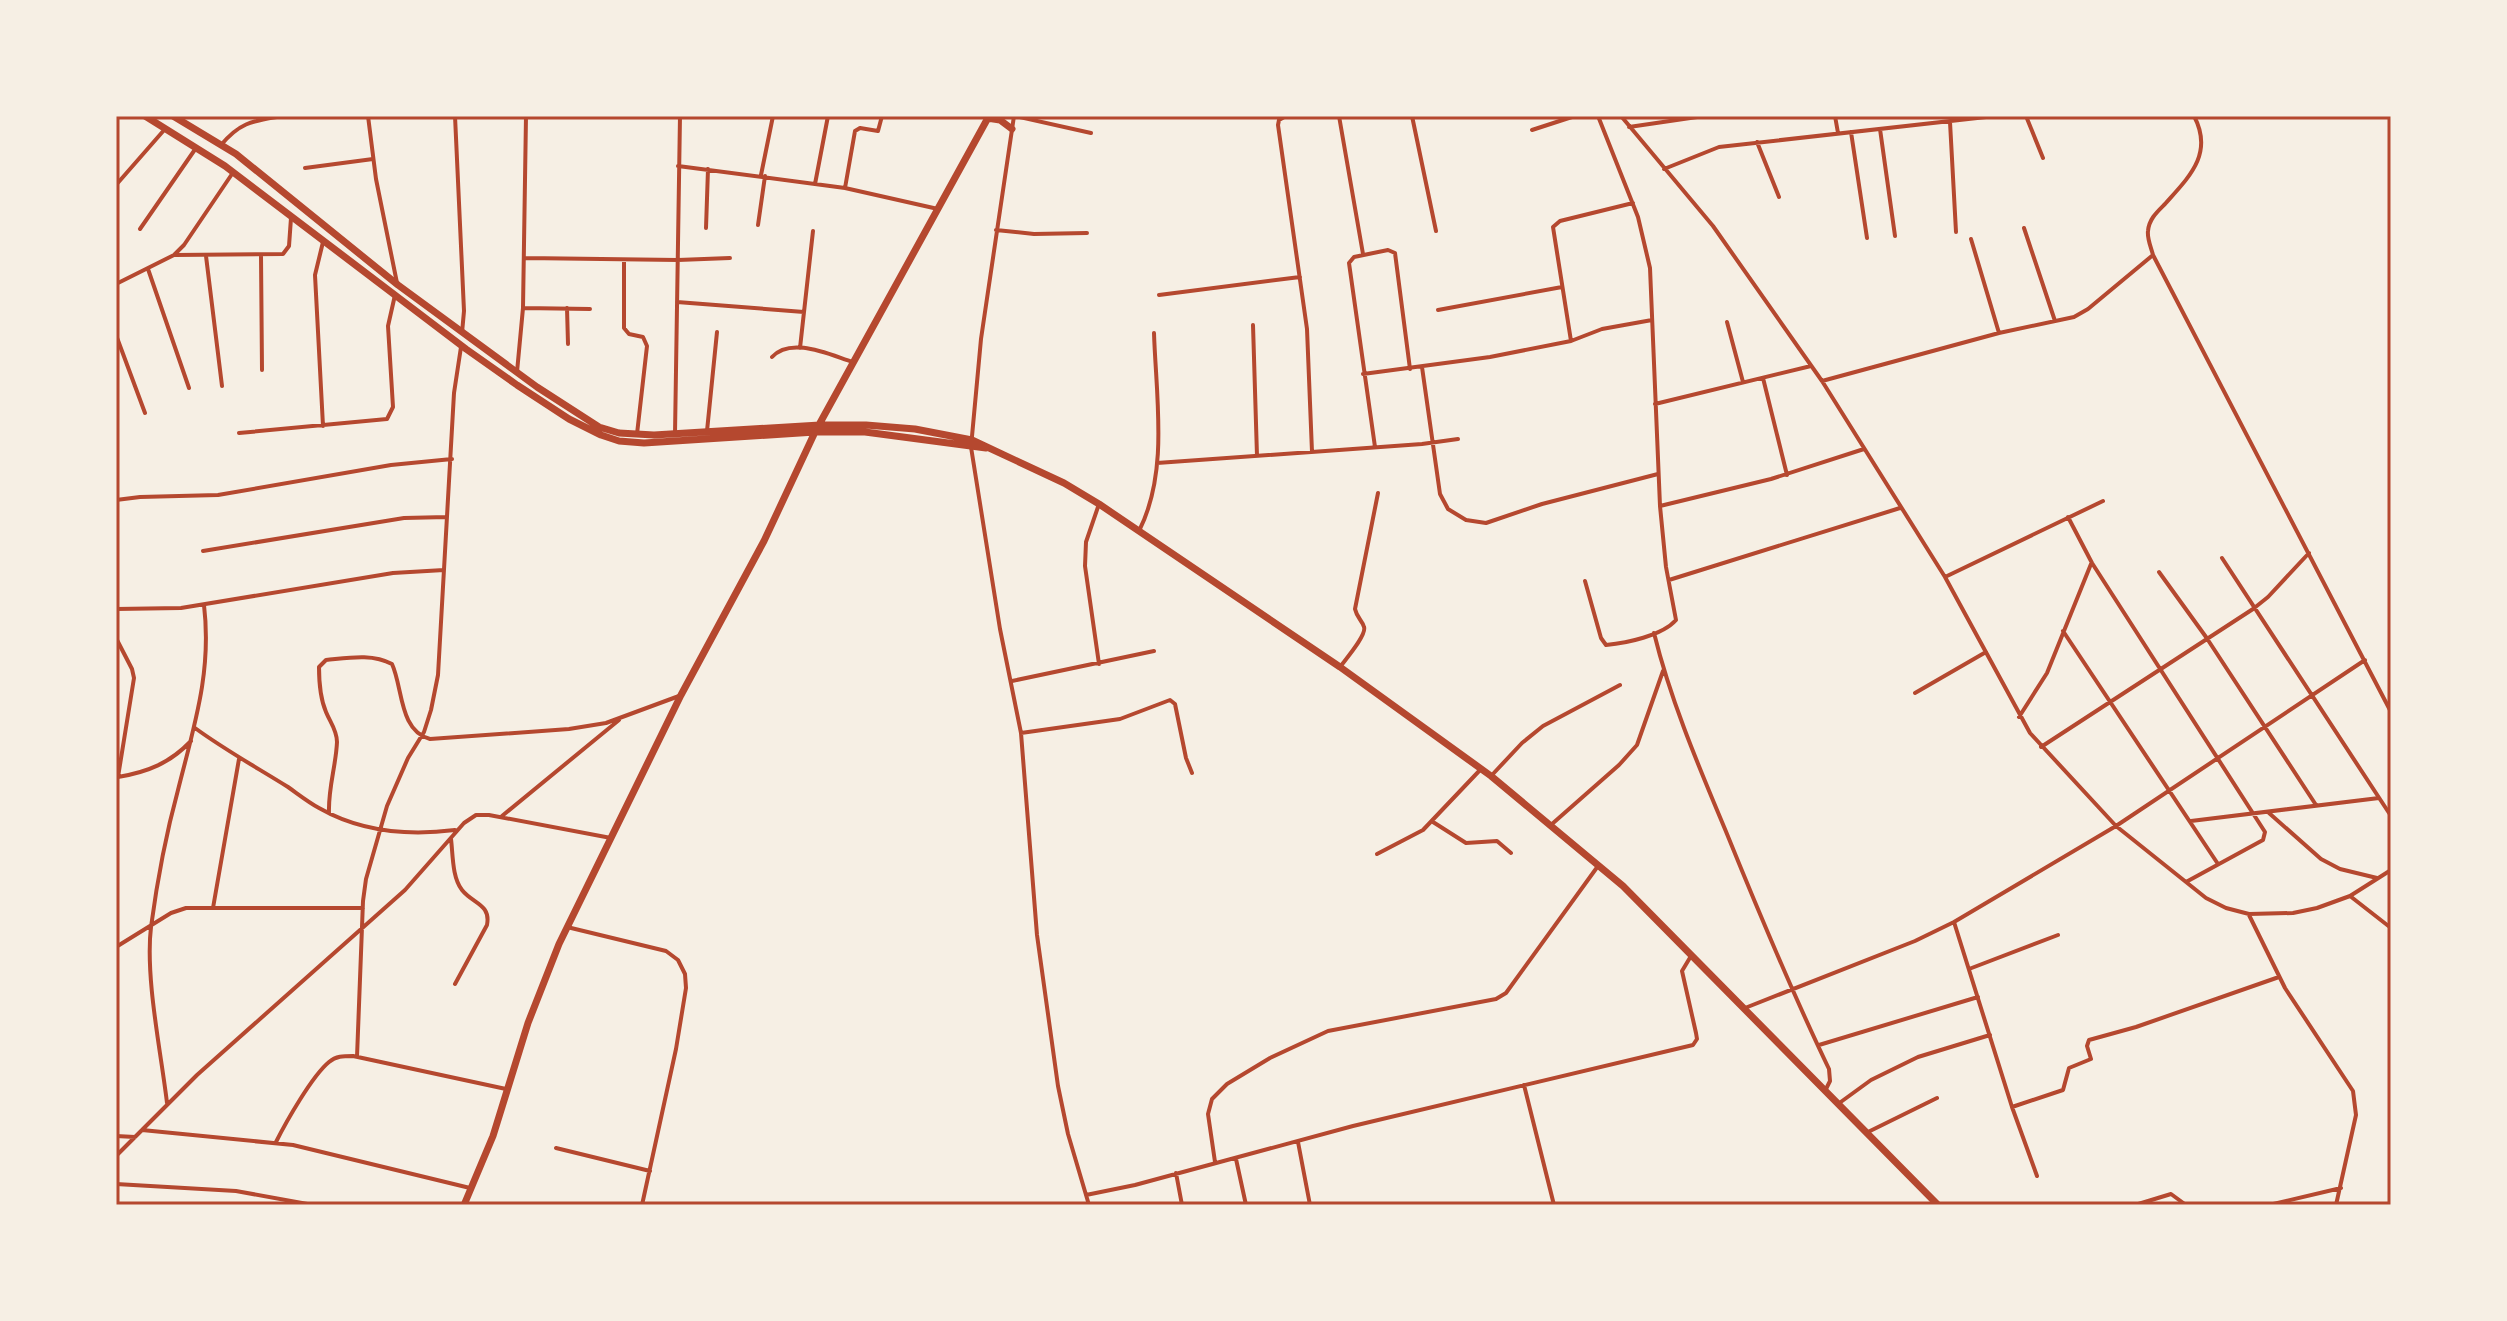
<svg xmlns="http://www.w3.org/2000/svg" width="2507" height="1321" viewBox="0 0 2507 1321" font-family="Quicksand,sans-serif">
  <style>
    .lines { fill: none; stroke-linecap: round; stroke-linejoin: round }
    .minor { stroke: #b5482f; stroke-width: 4 }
    .primary { stroke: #b5482f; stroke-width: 7 }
    .neatline { fill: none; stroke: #b5482f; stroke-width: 3 }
  </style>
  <rect width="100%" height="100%" fill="#f6efe4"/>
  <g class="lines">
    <path class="minor" d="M368,116L376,179L397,283
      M455,116L464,311L462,333
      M1014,116L981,339L971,447L1000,629L1021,733L1037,935L1058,1086L1068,1134L1089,1205
      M1015,116L1091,133
      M1286,116L1279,120L1278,125L1307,329L1312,452
      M1339,116L1363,254
      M1412,116L1436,231
      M1621,116L1713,226L1822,381L1945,577L2030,733L2116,826L2206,898L2226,908L2249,914L2293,913L2317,908L2350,896L2391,870
      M1835,116L1838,133
      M2026,116L2043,158
      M2194,116C2214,154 2189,177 2165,204C2157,212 2149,219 2148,231C2147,239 2151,247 2153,255L2391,712
      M1950,122L1956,232
      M1629,127L1704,116
      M1880,129L1895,236
      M1532,130L1575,116
      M1851,132L1867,238
      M1757,142L1779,197
      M221,145C241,121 254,121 283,116
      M678,166L845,188L938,209
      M305,168L373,159
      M1664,169L1719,147L1995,116
      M761,175L773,116
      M815,184L828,116
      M116,185L165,129
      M845,188L855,131L860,128L878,131L882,116
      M758,225L765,176
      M706,228L708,169
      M2024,228L2055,321
      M140,229L196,148
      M996,230L1034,234L1087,233
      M1971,239L1999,333
      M323,242L315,275L323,426
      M175,255L283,254L289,246L291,218
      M206,256L222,386
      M261,256L262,370
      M525,258L678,260L730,258
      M624,260V328L629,334L643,337L647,346L637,434
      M148,269L189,388
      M116,284L174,255L184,245L232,174
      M1159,295L1300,277
      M677,302L804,312
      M523,308L590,309
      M567,308L568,344
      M1438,310L1562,287
      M1727,322L1743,382
      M1253,325L1257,456
      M116,335L145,413
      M1571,341L1553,227L1560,221L1633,203
      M800,348L813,231
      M772,357C791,336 830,355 853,362
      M1422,367L1440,494L1448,509L1466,520L1486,523L1542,504L1658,474
      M517,372L523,308L526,116
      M1363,374L1490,357L1571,341L1602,329L1652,320
      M1763,378L1787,475
      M1822,381L1999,333L2074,317L2088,309L2153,255
      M1655,404L1811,366
      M707,431L717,332
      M239,433L387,419L393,407L388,326L395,295
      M675,434L680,116
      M1375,447L1349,263L1354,257L1388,250L1395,253L1410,369
      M1157,463L1422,444L1458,439
      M116,500L140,497L218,495L391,465L452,459
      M1660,506L1771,479L1864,449
      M2068,517L2092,563L2265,832L2263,840L2186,882
      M1139,531C1169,472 1156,397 1154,333
      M203,551L404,518L447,517
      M2222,558L2391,816
      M2159,572L2206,637L2316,805
      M1945,577L2103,501
      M1669,580L1900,508
      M1585,581L1601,638L1606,645C1626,643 1662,636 1676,620L1666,567L1660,506L1650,268L1638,217L1598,116
      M116,609L181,608L393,573L444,570
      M2063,631L2218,864
      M1654,633C1671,702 1699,767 1727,834C1759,913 1792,992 1829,1069L1830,1081L1826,1089
      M116,638L132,669L134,678L118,777
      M1099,664L1085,566L1086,542L1099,504
      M1340,667C1345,660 1367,635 1364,627C1362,620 1357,618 1355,609L1378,493
      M1012,681L1154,651
      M1915,693L1986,652
      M2019,717L2047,673L2091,564
      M195,728C225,750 256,767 288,787C298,794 308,802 319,808C361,832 408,836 455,830
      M1021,733L1120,719L1170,700L1175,704L1186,758L1192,773
      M2041,747L2253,609L2268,597L2309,553
      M1492,775L1522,743L1543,726L1620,685
      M118,777C148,772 170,763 191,741
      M329,813C328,788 336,766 337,742C337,730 330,722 326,712C320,698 319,682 319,667L326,660C347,658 372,653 392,664C403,688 399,731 430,739L569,729L606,723L679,696
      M2269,813L2321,859L2340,869L2377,878
      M502,816L619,720
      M2191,821L2379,798
      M1433,822L1466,843L1497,841L1511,853
      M1552,824L1619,765L1637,745L1663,671
      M451,839C453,855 452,877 462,890C473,904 491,904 487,925L455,984
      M1377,854L1423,830L1481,769
      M2350,896L2391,928
      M213,908L239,759
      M2249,915L2285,988L2353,1091L2356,1115L2336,1205
      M1954,922L2012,1107L2037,1176
      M567,927L666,951L678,960L685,974L686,988L676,1049L642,1205
      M116,947L171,913L186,908H363
      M1969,969L2058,935
      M1745,1008L1915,941L1954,922L2116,826L2365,660
      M1819,1045L1978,997
      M357,1057L363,901L366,879L387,806L408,758L424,732L431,710L438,675L454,393L461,347
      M1524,1085L1554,1205
      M167,1103C161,1052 145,977 151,927C157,882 166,834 178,790C194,726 212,672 204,605
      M1838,1104L1871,1080L1918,1057L1990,1035
      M2012,1107L2063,1090L2069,1068L2091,1059L2087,1046L2089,1040L2136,1027L2279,977
      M142,1130L293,1145L470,1188
      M1868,1132L1937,1098
      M116,1136L135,1137
      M276,1142C286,1122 312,1076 329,1062C336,1056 343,1056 353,1056L506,1089
      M1298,1142L1310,1205
      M556,1148L650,1171
      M116,1156L197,1075L405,890L464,823L476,815H489L611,838
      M1236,1159L1246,1205
      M1215,1162L1208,1114L1212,1099L1227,1084L1270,1058L1328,1031L1496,999L1506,993L1598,866
      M1176,1173L1182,1205
      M116,1184L236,1191L313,1205
      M1086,1195L1135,1185L1353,1126L1693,1045L1697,1039L1696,1033L1682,971L1691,956
      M2135,1205L2171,1194L2186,1205
      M2269,1205L2341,1188"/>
    <path class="primary" d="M145,116L225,166L466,349L517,385L569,419L601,435L619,441L644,443L815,432H865L986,448
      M173,116L236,154L398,285L537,387L599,427L619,433L654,435L820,425H866L915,429L972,440L1064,483L1099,504L1340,667L1491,776L1623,886L1938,1205
      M987,118L1000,120L1012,129
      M464,1205L493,1136L528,1023L559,944L681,695L764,541L815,432L989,116"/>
  </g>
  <rect width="2507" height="1321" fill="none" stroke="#f6efe4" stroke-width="236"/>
  <rect x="118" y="118" width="2271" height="1085" class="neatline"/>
</svg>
